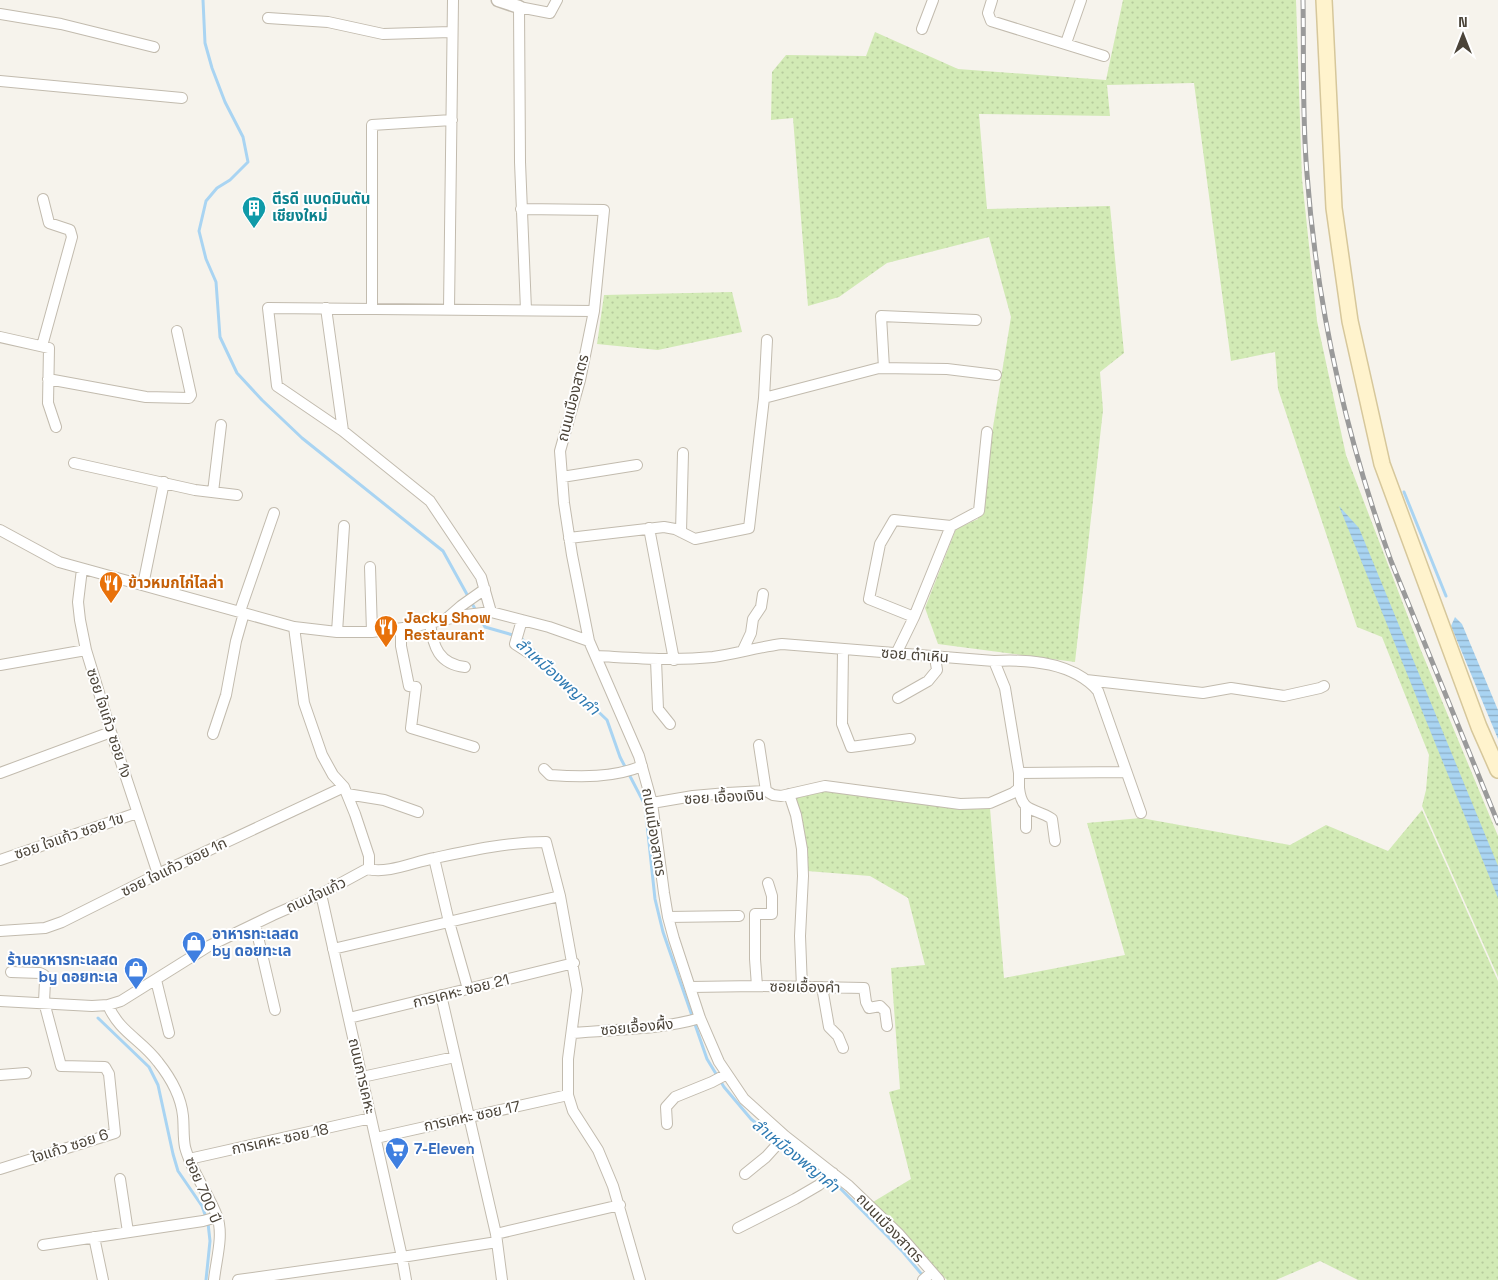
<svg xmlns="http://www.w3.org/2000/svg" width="1498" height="1280" viewBox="0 0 1498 1280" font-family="'Space Grotesk','Noto Sans Thai',sans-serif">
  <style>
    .grass { fill: url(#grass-dots) }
    .water { fill: url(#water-rules) }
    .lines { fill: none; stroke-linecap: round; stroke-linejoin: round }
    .stream { stroke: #a9d4f2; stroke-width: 3 }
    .minor-casing { stroke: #c2bbae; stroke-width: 12 }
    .tertiary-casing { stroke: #c2bbae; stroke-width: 15 }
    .secondary-casing { stroke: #d6c79b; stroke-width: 18 }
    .minor { stroke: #fff; stroke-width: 10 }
    .tertiary { stroke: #fff; stroke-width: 12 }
    .secondary { stroke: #fff3cd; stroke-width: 15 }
    .rail-casing { stroke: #9a9a9a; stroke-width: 5 }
    .rail { stroke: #fff; stroke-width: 3; stroke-dasharray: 9; stroke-linecap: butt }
    .labels { text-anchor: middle; stroke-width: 4; stroke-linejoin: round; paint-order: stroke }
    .culture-label { font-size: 15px; font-weight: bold; fill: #0d838f; stroke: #fff; text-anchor: start }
    .street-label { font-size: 15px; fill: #4b4439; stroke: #fff }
    .food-label { font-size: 15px; font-weight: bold; fill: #c56008; stroke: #fff; text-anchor: start }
    .shop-label { font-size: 15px; font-weight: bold; fill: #366cbe; stroke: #fff; text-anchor: start }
    .water-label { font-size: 16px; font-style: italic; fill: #2e7ab2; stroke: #fff }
  </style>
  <defs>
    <pattern id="grass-dots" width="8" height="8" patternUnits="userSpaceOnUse" patternTransform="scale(1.25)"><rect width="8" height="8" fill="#d2eab5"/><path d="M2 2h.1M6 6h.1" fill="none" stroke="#b6ca9c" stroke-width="1.8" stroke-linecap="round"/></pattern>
    <pattern id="water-rules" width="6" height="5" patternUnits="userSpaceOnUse" patternTransform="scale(1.25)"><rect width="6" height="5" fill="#a9d4f2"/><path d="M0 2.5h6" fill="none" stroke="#8caec5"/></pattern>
  </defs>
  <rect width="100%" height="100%" fill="#f6f3ec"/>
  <path class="grass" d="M1123,0H1296L1302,179L1317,321L1346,455L1420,648L1498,836V977L1422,806L1426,790L1429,755L1382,637L1357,627L1278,389L1275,352L1231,361L1194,83L1107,85L1110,116L979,114L987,209L1110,206L1124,353L1100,372L1103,410L1075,662L938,644L925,608L956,529L978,519L1011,317L989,237L887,263L839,297L808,306L793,118L771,120L772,72L786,55L866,56L875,32L958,69L1106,80Z
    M732,292L742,332L658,350L597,344L604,295Z
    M826,789L990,808L1004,978L1125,955L1087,823L1141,818L1290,845L1326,825L1388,851L1422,810L1498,981V1280H1358L1320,1261L1276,1280H947L873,1202L911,1179L889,1092L900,1089L891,968L925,965L908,898L870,876L807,871L805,838L794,797Z"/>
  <path class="water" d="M1339,506L1359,528L1498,866V898Z
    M1455,617L1462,624L1498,710V739L1451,626Z"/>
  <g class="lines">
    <path class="stream" d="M203,0L205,43L212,68L225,102L243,137L248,162L230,180L217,188L206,201L199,231L206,259L216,282L220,337L237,373L262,400L302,438L443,551L485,627L520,637L607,720L620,757L645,805L655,899L663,932L707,1059L724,1087L751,1119L788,1149L834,1182L903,1252L924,1277
      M1404,492L1446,596
      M98,1018L149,1067L158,1085L173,1154L178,1171L202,1206L208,1223L210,1241L206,1280"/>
    <g class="minor-casing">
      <path id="minor" d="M992,0L988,13L991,21L1104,56
        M0,14L61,24L154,47
        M268,18L328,22L383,34L451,32
        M922,29L933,0
        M1066,43L1081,0
        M0,81L182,98
        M521,209L604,210L594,311L580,380L560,451L564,503L572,555L589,641L639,756L652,803L664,893L668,917L674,939L700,1018L719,1062L744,1099L785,1136L849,1186L898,1233L939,1280
        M326,308L343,431
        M372,309V125L452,120
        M449,309L453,0
        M526,310L520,162L519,7L550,13L557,0
        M0,337L49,348L48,403L56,427
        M42,346L72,237L70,230L49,223L43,199
        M884,368L881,316L976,320
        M48,379L146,397L189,398L191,395L177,331
        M764,398L879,368L947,369L996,375
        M74,463L195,490L237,495
        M562,477L637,465
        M213,492L221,425
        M649,528L674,660
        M0,530L59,562L294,627L337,632H372L411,627L466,615L491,612L549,627L589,641
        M681,532L683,453
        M569,538L664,527L675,529L695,539L749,528L764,398L767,340
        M370,567L372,632
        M82,569L78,602L80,620L86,650L111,732L158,874
        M143,585L164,482
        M240,611L274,513
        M491,612L481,577L430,501L343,431L277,386L268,308L594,311
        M914,617L869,599L880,544L894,520L951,526
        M446,619L461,606L485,589
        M522,620L515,644L529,653
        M430,623C433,647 439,664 465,667
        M401,629V646L409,686L416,687L411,728L474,747
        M337,632L344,526
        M743,650L751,633L753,619L761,607L763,594
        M843,650L842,724L851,747L910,739
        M896,654L914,617L951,526L979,511L987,432
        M597,656C637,658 673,661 713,657C736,654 758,647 782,644L994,661C1029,659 1074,663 1098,691L1141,813
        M656,660L658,709L670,724
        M0,665L86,650
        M1086,680L1203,693L1231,688L1284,696L1320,688L1324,686
        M898,698L928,681L937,670L935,657
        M213,734L226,695L236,641L244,613
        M759,745L766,791
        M544,769L550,775C580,777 614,778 642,766
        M0,773L111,732
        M1019,773L1126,772
        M1019,788C1022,814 1034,807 1052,819L1055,841
        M347,794L384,800L418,812
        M789,794L796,815L802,849L803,876L800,936L802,988
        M652,803L693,796L727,793L766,791L773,795L781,796L825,786L960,804L990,803L1013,793L1019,788V773L1005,688L994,661
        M1026,807V828
        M434,858L449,922L468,989
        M0,860L137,813
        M367,869C389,874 413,862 435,858C472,850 509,842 546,842L560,896L577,990L568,1059V1095L573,1111L598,1150L613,1186L640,1280
        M321,894L402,1257L406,1280
        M668,917L739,916
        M255,924L275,1010
        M0,931L45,928L62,922L158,874L344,787
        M333,949L560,896
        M156,980L169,1033
        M757,986L755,959V914H772V896L768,883
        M691,987L757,986L864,988L866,1002L869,1008L880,1006L885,1011L887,1026
        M822,987L829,1027L838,1036L843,1048
        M441,995L496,1234L502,1280
        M0,1001L92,1006L108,1005L121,1001L209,946L273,915L321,894L367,869L369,866V856L355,814L344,787L333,775L322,755L304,703L294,627
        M108,1005C119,1032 142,1040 158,1062C170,1077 181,1096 183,1116C184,1126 183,1137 185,1147C191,1171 208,1192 217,1216C224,1235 216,1260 214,1280
        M349,1018L574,963
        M573,1033C615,1029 660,1030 700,1018
        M0,1075L26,1073
        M362,1077L455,1057
        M667,1124L666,1107L675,1097L712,1082L727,1074
        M376,1138L568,1095
        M189,1159L371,1118
        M0,1169L115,1133L109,1074L105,1067L61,1066L44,1002L45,981L44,975L40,973L11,972
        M745,1174L766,1157L785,1136
        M120,1179L128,1232
        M738,1228L795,1199L819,1185L833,1173
        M496,1234L620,1205
        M94,1237L103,1280
        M43,1245L203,1221L217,1217
        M238,1280L402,1257L497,1242
        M923,1280L932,1272"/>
    </g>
    <g class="tertiary-casing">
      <path id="tertiary" d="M498,0L519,7"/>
    </g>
    <g class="secondary-casing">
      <path id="secondary" d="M1324,0L1334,208L1350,321L1382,464L1479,727L1498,770"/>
    </g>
    <use href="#minor" class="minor"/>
    <use href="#tertiary" class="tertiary"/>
    <use href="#secondary" class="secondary"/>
    <g class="rail-casing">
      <path id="rail" d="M1303,0C1304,58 1302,116 1307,174C1317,307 1346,437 1391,561L1498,823"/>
    </g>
    <use href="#rail" class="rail"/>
  </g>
  <defs>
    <g id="building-pin" transform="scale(1.25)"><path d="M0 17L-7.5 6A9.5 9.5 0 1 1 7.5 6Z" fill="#0f9aa8" stroke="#fff"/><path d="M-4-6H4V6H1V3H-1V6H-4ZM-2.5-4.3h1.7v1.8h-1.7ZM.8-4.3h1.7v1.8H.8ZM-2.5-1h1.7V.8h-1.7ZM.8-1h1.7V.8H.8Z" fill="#fff"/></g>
    <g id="restaurant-pin" transform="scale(1.25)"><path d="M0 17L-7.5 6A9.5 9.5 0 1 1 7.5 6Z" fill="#e8710a" stroke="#fff"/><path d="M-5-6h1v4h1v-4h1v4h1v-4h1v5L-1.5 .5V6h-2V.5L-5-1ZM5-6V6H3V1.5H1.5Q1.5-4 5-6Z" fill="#fff"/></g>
    <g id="shop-pin" transform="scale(1.25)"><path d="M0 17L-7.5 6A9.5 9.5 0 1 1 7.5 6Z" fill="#3f7fe0" stroke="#fff"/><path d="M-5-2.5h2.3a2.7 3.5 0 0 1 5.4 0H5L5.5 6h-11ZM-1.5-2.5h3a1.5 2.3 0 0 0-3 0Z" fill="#fff"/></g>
    <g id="supermarket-pin" transform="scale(1.25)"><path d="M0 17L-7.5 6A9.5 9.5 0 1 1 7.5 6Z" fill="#3f7fe0" stroke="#fff"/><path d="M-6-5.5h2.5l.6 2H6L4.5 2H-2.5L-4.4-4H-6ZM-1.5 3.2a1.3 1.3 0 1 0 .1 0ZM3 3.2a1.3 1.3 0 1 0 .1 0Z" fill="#fff"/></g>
  </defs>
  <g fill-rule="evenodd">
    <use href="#building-pin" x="254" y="208"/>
    <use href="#restaurant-pin" x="111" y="583"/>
    <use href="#restaurant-pin" x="386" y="627"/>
    <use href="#shop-pin" x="194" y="943"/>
    <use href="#shop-pin" x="136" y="969"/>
    <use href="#supermarket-pin" x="397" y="1149"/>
  </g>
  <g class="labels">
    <g class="culture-label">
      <text x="272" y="204">ตีรดี แบดมินตัน<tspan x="272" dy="17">เชียงใหม่</tspan></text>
    </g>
    <g class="street-label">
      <text transform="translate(573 398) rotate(-76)" y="5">ถนนเมืองสาตร</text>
      <text transform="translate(915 655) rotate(4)" y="5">ซอย ต๋าเหิน</text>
      <text transform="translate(109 723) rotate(72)" y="5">ซอย ใจแก้ว ซอย 1ง</text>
      <text transform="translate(724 797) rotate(-3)" y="5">ซอย เอื้องเงิน</text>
      <text transform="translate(654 832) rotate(81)" y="5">ถนนเมืองสาตร</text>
      <text transform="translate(69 836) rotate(-19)" y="5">ซอย ใจแก้ว ซอย 1ข</text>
      <text transform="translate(174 867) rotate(-26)" y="5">ซอย ใจแก้ว ซอย 1ก</text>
      <text transform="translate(316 895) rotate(-25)" y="5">ถนนใจแก้ว</text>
      <text transform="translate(805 987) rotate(1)" y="5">ซอยเอื้องคำ</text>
      <text transform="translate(461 991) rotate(-14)" y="5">การเคหะ ซอย 21</text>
      <text transform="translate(637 1027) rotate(-5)" y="5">ซอยเอื้องผื้ง</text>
      <text transform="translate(362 1076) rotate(77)" y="5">ถนนการเคหะ</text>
      <text transform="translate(472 1116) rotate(-12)" y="5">การเคหะ ซอย 17</text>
      <text transform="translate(280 1139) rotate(-12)" y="5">การเคหะ ซอย 18</text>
      <text transform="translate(70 1146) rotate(-18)" y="5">ใจแก้ว ซอย 6</text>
      <text transform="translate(203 1190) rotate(67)" y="5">ซอย 700 ปี</text>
      <text transform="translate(890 1228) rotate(46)" y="5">ถนนเมืองสาตร</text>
    </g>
    <g class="food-label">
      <text x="128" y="588">ข้าวหมกไก่ไลล่า</text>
      <text x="404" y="623">Jacky Show<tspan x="404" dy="17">Restaurant</tspan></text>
    </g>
    <g class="shop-label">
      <text x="212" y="939">อาหารทะเลสด<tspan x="212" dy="17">by ดอยทะเล</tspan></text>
      <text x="118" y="965" text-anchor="end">ร้านอาหารทะเลสด<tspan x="118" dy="17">by ดอยทะเล</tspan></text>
      <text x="414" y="1154">7-Eleven</text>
    </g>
    <g class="water-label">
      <text transform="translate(558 676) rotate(42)" y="6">ลำเหมืองพญาคำ</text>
      <text transform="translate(796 1155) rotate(39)" y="6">ลำเหมืองพญาคำ</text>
    </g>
  </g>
  <g transform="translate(1463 35)" stroke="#ffffff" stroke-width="4" paint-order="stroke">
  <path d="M0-4L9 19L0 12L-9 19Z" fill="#4b4439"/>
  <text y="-8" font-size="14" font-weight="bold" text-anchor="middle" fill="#4b4439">N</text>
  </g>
</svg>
